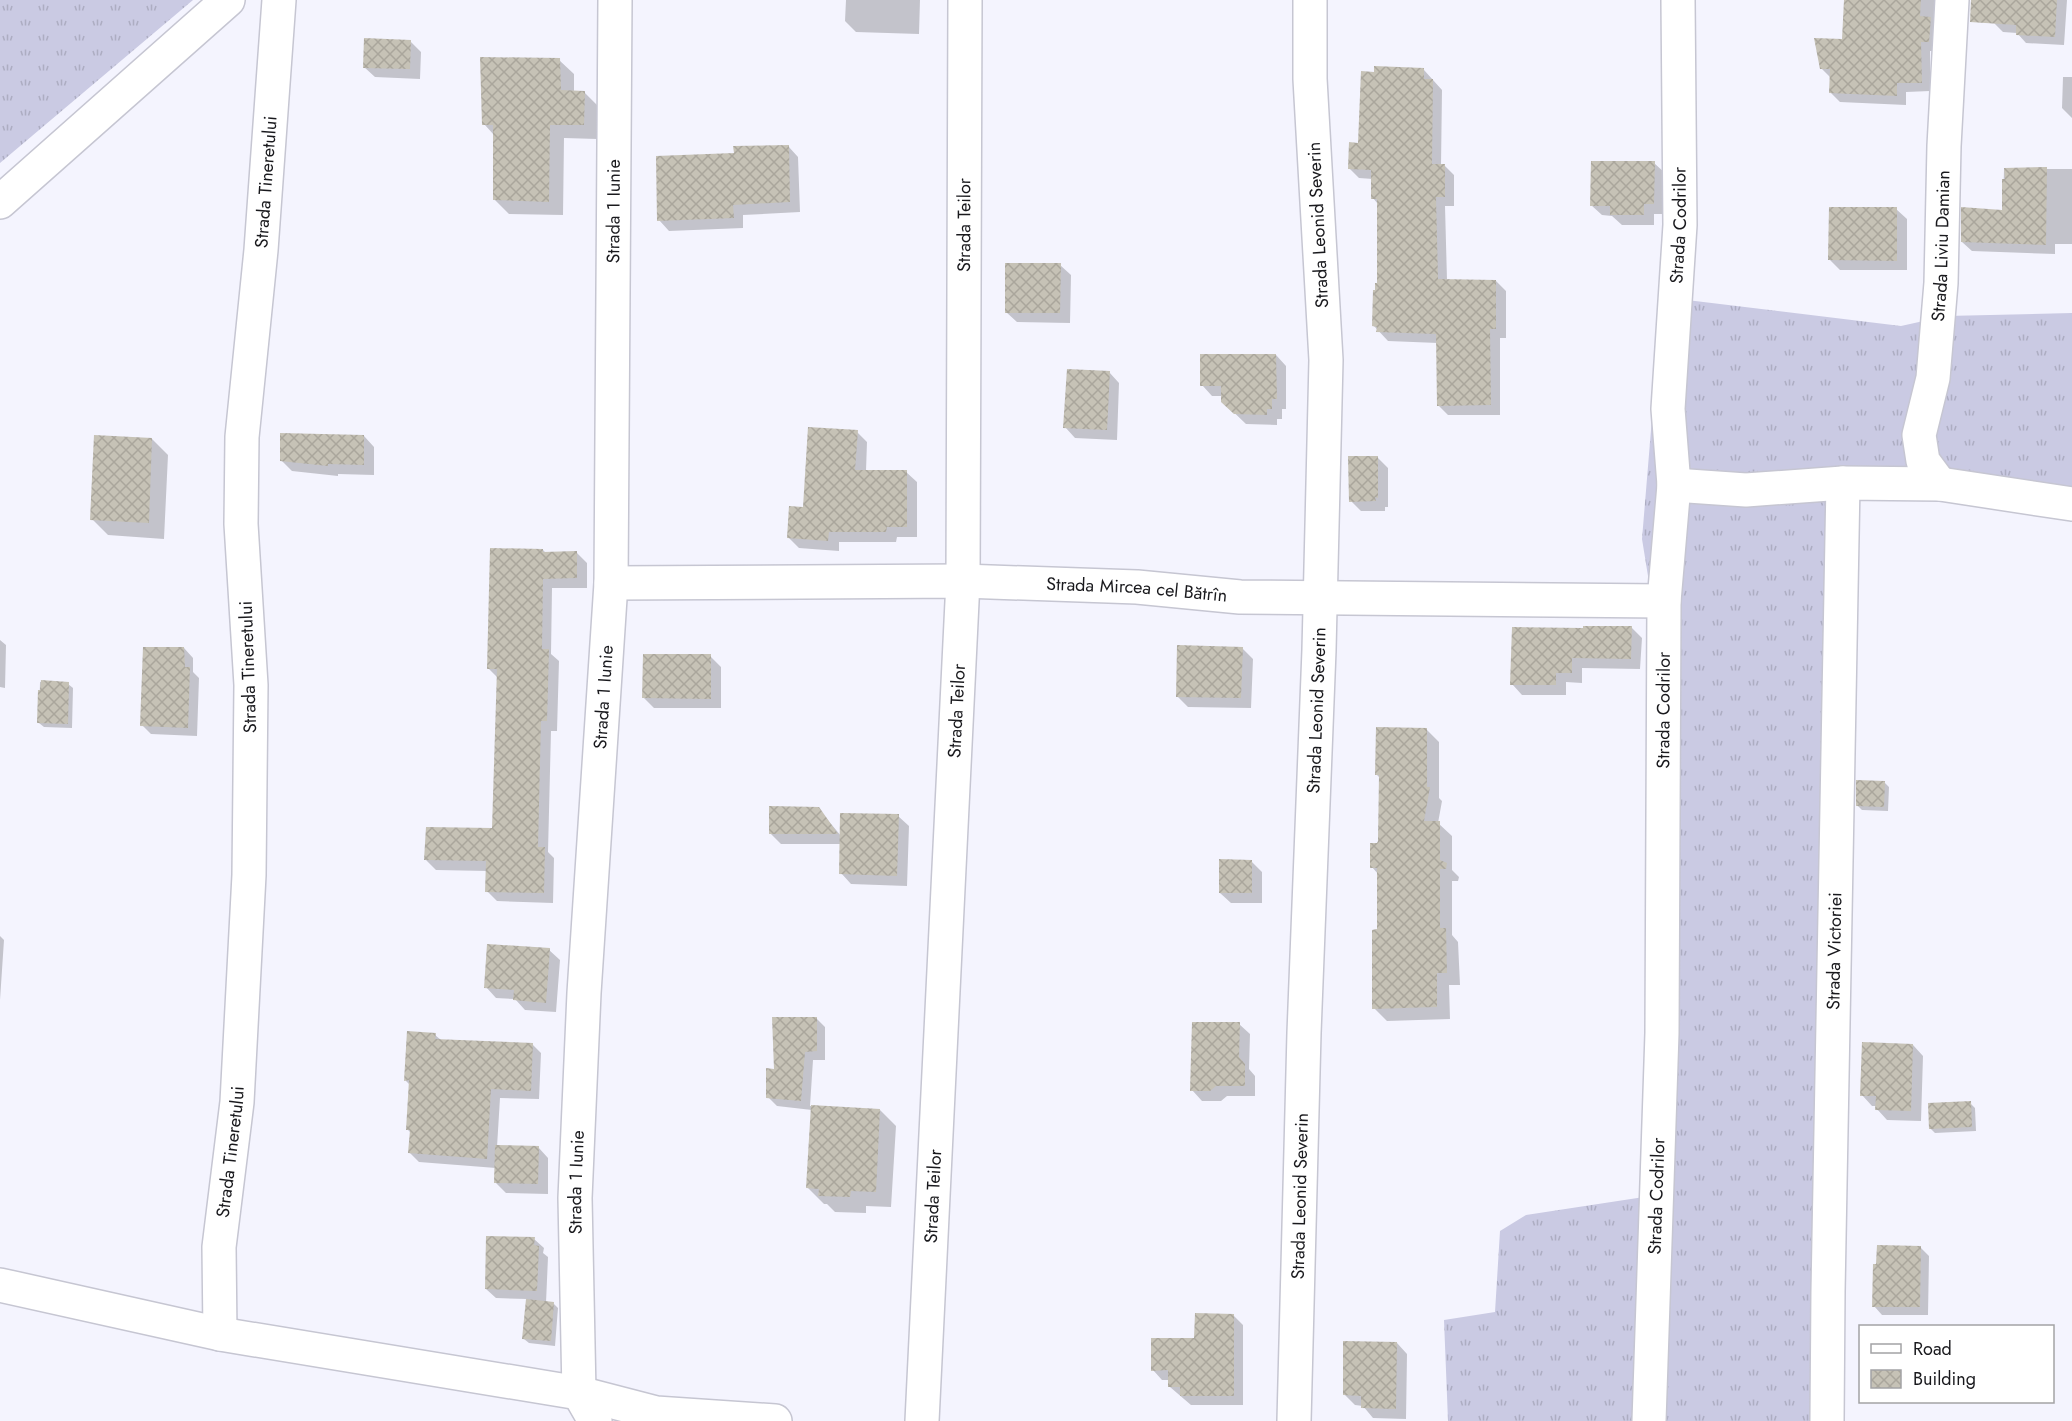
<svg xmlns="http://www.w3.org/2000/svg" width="2072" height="1421" viewBox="0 0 2072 1421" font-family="Jost,sans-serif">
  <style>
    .grass { fill: url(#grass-tufts) }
    .shadow { fill: #0003 }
    .building { fill: url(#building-cross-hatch) }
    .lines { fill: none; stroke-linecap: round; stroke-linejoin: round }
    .minor-casing { stroke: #c6c6d2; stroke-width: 36 }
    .minor { stroke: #fff; stroke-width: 33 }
    .labels { text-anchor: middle; stroke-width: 6; stroke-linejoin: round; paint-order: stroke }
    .street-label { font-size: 18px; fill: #19191d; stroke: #fff }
  </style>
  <defs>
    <pattern id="grass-tufts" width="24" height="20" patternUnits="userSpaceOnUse" patternTransform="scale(1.5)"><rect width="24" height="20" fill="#cacae3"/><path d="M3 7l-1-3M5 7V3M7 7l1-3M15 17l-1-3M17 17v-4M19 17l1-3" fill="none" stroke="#adadc2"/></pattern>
    <pattern id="building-cross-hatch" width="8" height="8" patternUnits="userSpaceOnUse" patternTransform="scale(1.5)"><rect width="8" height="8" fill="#c6c2b6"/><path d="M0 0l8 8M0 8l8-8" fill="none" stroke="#aaa69c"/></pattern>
  </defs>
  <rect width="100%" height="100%" fill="#f4f4fe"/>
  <path class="grass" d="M0,0H193L0,163Z
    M1662,297L1901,326L1946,316L2072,313V504L1838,474L1840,1421H1448L1444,1320L1495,1312L1500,1231L1526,1215L1644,1197L1651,881L1648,576L1642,539Z"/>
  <path class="shadow" d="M846,0H920L919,34L856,32L845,21Z
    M1845,0H1943L1937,51H1930V91L1906,92V105L1840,102L1831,93V78L1821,68L1843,40Z
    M1994,0H2067L2064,45L2026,43L2017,33L2003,32L1994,23Z
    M410,41L421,52L420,79L375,77L364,67Z
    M559,60L574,74V92H584L598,106L597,139L564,138L563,215L509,214L495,200L494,135L484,124Z
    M1424,70L1442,90L1441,166L1444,165L1454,175V206H1445L1447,280L1496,281L1506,291V338H1500V415H1448L1438,405V343L1388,341L1374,326L1379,285L1378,204L1373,198V179L1359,178L1349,168L1360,144Z
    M2063,77H2072V118L2062,108Z
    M788,146L798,157L800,212L743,215V228L669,231L659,220L735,155Z
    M1654,163L1665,173L1664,214H1654V225H1622L1612,216L1602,215L1591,205Z
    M2004,169H2072V244H2055V254L1972,251L1962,242L2003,212Z
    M1896,209L1907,219V270H1840L1830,260Z
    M1060,265L1071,275L1070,323L1017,322L1006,312Z
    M1276,355L1286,366V409H1282V419H1277V425L1246,424L1222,401V396H1212L1202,385Z
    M1109,372L1119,383L1117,440L1075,438L1065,427Z
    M857,432L867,442L866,471L906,472L917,482V537H897L896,542H839V551L799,548L788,537L805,509Z
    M364,436L374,447V475L338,474V476L292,471L281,460Z
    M152,439L168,455L164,539L108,535L92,519Z
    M1377,457L1388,468V507H1385V511H1361L1351,501Z
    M543,550L546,553H577L587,563V588H552L551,654L559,661L557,731H551L548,852L554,858L553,903L497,901L487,891L488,871L436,870L426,860L494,830L499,679L488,668Z
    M1631,627L1642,638L1640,669L1582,668V683L1566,682V695H1522L1512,684Z
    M0,640L6,645L5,688L0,687Z
    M184,648L193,658V672L199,678L197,736L151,734L142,725Z
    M1242,648L1253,659L1251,708L1188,707L1177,696Z
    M710,656L721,667V708H654L643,697Z
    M40,682L68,684L73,688L72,728L44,727L39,723Z
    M1426,729L1439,742V798L1442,801L1438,823L1452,836V870L1459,877L1458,881H1452V935L1458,942L1460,985H1449L1450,1019L1387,1021L1374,1008L1378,931V874L1372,867L1378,845L1381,779L1377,775Z
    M1884,782L1889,787L1888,811L1862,810L1857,805Z
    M818,808L841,836L898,816L909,826L907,886L851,884L841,873V844H781L770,833Z
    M1251,861L1262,872V903H1231L1220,893Z
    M0,936L4,940L0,1000Z
    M549,950L560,960L556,1012L525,1010L515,999L496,998L486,987Z
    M816,1018L825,1027V1060H813L810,1106L880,1110L896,1126L891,1207L866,1206V1213L835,1212L827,1204H824L808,1188L812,1110L777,1106L768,1097L775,1070Z
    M1239,1024L1250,1034L1249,1069L1255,1076V1096H1227L1221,1101H1202L1192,1090Z
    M435,1035L441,1040L532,1044L541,1053L539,1099L500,1098L497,1147H538L548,1158V1194L506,1193L496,1183V1168L419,1162L410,1153L411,1133L407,1129L410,1085L405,1080Z
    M1913,1045L1923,1056L1921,1121L1887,1120L1877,1109V1106H1872L1862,1095Z
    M1970,1103L1975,1108L1976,1131L1935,1133L1930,1128Z
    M534,1239L544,1248L543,1253L548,1257L546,1303H553L558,1308L555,1346L529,1343L524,1339L527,1299L496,1298L486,1289Z
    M1920,1247L1929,1256L1928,1315H1882L1874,1306Z
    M1233,1315L1243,1325V1405H1191L1170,1387V1380H1162L1153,1370Z
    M1397,1343L1407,1354L1406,1419L1373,1418L1363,1406L1355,1405L1345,1395Z"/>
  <path class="building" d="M1844,0H1921L1920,16L1931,17L1929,42H1921L1922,83H1897V96L1829,93L1830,69H1820L1814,38L1842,39Z
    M1971,0H2057L2055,37L2016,35V25L1970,22Z
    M364,38L411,40L410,69L363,68Z
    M480,57L560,58L561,90L585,91L584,125H550L549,202L493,200V125H482Z
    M1374,66L1424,68V79H1433L1432,164H1445V197H1436L1438,279L1496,280V329H1490L1491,405L1437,406L1436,334L1376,332L1377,327L1372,326L1373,290H1375V283H1377V199H1371V170L1348,169L1349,142L1358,143L1361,71L1374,72Z
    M789,145L790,202L733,205L734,218L657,221L656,156L734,153L733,146Z
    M1591,161H1655L1654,204H1644V215H1610V206H1590Z
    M2047,167L2046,245L1961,242V207L2002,210V179H2005L2004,168Z
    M1829,207H1897V261L1828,260Z
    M1005,263H1061L1060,313H1005Z
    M1200,354H1276L1277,399H1272V409H1267V415L1234,414L1221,402V386H1200Z
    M1067,369L1110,371L1107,430L1063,428Z
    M808,427L858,430L855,470H907V527H887L886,532H829L828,541L787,538L789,506L803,507Z
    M280,433L364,435V465L328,464V466L280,461Z
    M94,435L152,438L149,523L90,520Z
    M1348,456H1378V498L1375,497L1376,501L1349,502Z
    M490,548L543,549V552L577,551V578L543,579L542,649H549L547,721H541L538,847H545L544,893L485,892L486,861L424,860L426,827L492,828L497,669H487Z
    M1583,626H1632L1631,659L1572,658V673H1556V685H1510L1512,627L1583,628Z
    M1177,645L1243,647L1241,698L1176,697Z
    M143,647H184L185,667H190L188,728L140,726Z
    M643,654H711V699L642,698Z
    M41,680L69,682L68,724L37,723L38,690H40Z
    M1376,727L1427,728V787H1430L1424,821H1440V860L1447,863L1446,869H1440V928H1446L1447,973H1437V1007L1372,1009V930L1377,929V868H1370V843H1377L1378,841L1379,775H1375Z
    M1856,780L1885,781L1884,807L1856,806Z
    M769,806L819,807L838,834H769Z
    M840,813L899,814L897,876L839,874Z
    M1219,859L1252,860V893H1219Z
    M487,944L550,948L546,1003L513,1000L514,990L484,988Z
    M772,1017H817V1051L805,1052L801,1101L766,1098V1068L774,1069Z
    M1192,1022H1240L1239,1057L1245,1064V1086H1216L1210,1091H1190Z
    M407,1031L436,1033L435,1039L533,1043L531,1091L491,1089L487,1159L408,1153L410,1130H406L409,1080L404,1081Z
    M1862,1042L1913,1044L1911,1111L1875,1110L1876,1096H1860Z
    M1971,1101L1972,1127L1929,1129L1928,1103Z
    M811,1105L880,1109L876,1192L851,1191L850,1197L818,1196L819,1189L806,1188Z
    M495,1145L539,1146L538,1184L494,1183Z
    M486,1236L535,1237L534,1245L539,1246L537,1291L485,1289Z
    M1877,1245L1921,1246L1920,1307H1872L1873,1264H1876Z
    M526,1299L554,1302L551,1341L522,1339Z
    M1195,1313L1234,1314V1396H1180V1387H1168V1370L1151,1371V1338H1194Z
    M1343,1341L1397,1342L1396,1409L1361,1408V1396L1343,1395Z"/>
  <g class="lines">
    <g class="minor-casing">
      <g id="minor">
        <path d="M0,202L228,0"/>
        <path id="s1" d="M1940,484L1923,461L1919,435L1933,378L1941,283L1944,146L1952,0"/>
        <path d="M1674,485L1746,490L1843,483L1940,484L2072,504"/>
        <path id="s2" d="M611,583L963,581L1137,587L1240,597L1664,601"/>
        <path d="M0,1285L220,1334L579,1393L656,1413L775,1421"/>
        <path id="s3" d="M220,1334L219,1247L237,1102L249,875L251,685L241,524L242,437L261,250L279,0"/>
        <path id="s4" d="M595,1421L579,1393L575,1198L584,993L611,583L615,0"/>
        <path id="s5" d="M922,1421L963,581L965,0"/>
        <path id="s6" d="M1294,1421L1304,1033L1319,650L1326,360L1310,79V0"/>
        <path id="s7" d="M1649,1421L1662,1033L1664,601L1674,485L1668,409L1680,225L1678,0"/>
        <path id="s8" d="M1827,1421L1828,1292L1843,483"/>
      </g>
    </g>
    <use href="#minor" class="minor"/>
  </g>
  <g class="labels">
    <g class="street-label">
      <text dy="6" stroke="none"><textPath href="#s3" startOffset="1155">Strada Tineretului</textPath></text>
      <text dy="6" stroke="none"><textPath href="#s4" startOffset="1215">Strada 1 Iunie</textPath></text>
      <text dy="6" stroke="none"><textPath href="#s5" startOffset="1197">Strada Teilor</textPath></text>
      <text transform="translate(1318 225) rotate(-93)" y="6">Strada Leonid Severin</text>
      <text dy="6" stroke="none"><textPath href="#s7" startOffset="1197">Strada Codrilor</textPath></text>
      <text dy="6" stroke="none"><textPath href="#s1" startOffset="246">Strada Liviu Damian</textPath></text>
      <text dy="6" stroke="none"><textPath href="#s2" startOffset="526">Strada Mircea cel Bătrîn</textPath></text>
      <text transform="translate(248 667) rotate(-92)" y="6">Strada Tineretului</text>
      <text dy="6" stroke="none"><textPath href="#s4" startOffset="729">Strada 1 Iunie</textPath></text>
      <text dy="6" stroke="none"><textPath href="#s6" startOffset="711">Strada Leonid Severin</textPath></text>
      <text dy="6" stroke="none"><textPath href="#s7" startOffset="711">Strada Codrilor</textPath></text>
      <text dy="6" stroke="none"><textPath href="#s5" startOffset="711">Strada Teilor</textPath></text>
      <text dy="6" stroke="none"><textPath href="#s8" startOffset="470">Strada Victoriei</textPath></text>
      <text dy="6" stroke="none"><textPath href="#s3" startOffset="183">Strada Tineretului</textPath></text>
      <text dy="6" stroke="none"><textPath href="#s4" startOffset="243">Strada 1 Iunie</textPath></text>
      <text dy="6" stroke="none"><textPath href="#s5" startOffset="225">Strada Teilor</textPath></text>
      <text dy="6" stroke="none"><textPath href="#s6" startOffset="225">Strada Leonid Severin</textPath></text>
      <text dy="6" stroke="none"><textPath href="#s7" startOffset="225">Strada Codrilor</textPath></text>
    </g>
  </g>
  <rect x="1859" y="1325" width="195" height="78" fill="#ffffff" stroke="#a3a3a5" stroke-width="1.5"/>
  <rect x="1871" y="1344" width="30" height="9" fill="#ffffff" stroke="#a3a3a5" stroke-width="1.5"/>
  <text x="1913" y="1355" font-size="18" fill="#19191d">Road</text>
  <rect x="1871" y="1370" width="30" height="18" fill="url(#building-cross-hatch)" stroke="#a3a3a5" stroke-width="1.5"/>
  <text x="1913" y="1385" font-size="18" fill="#19191d">Building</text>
</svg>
